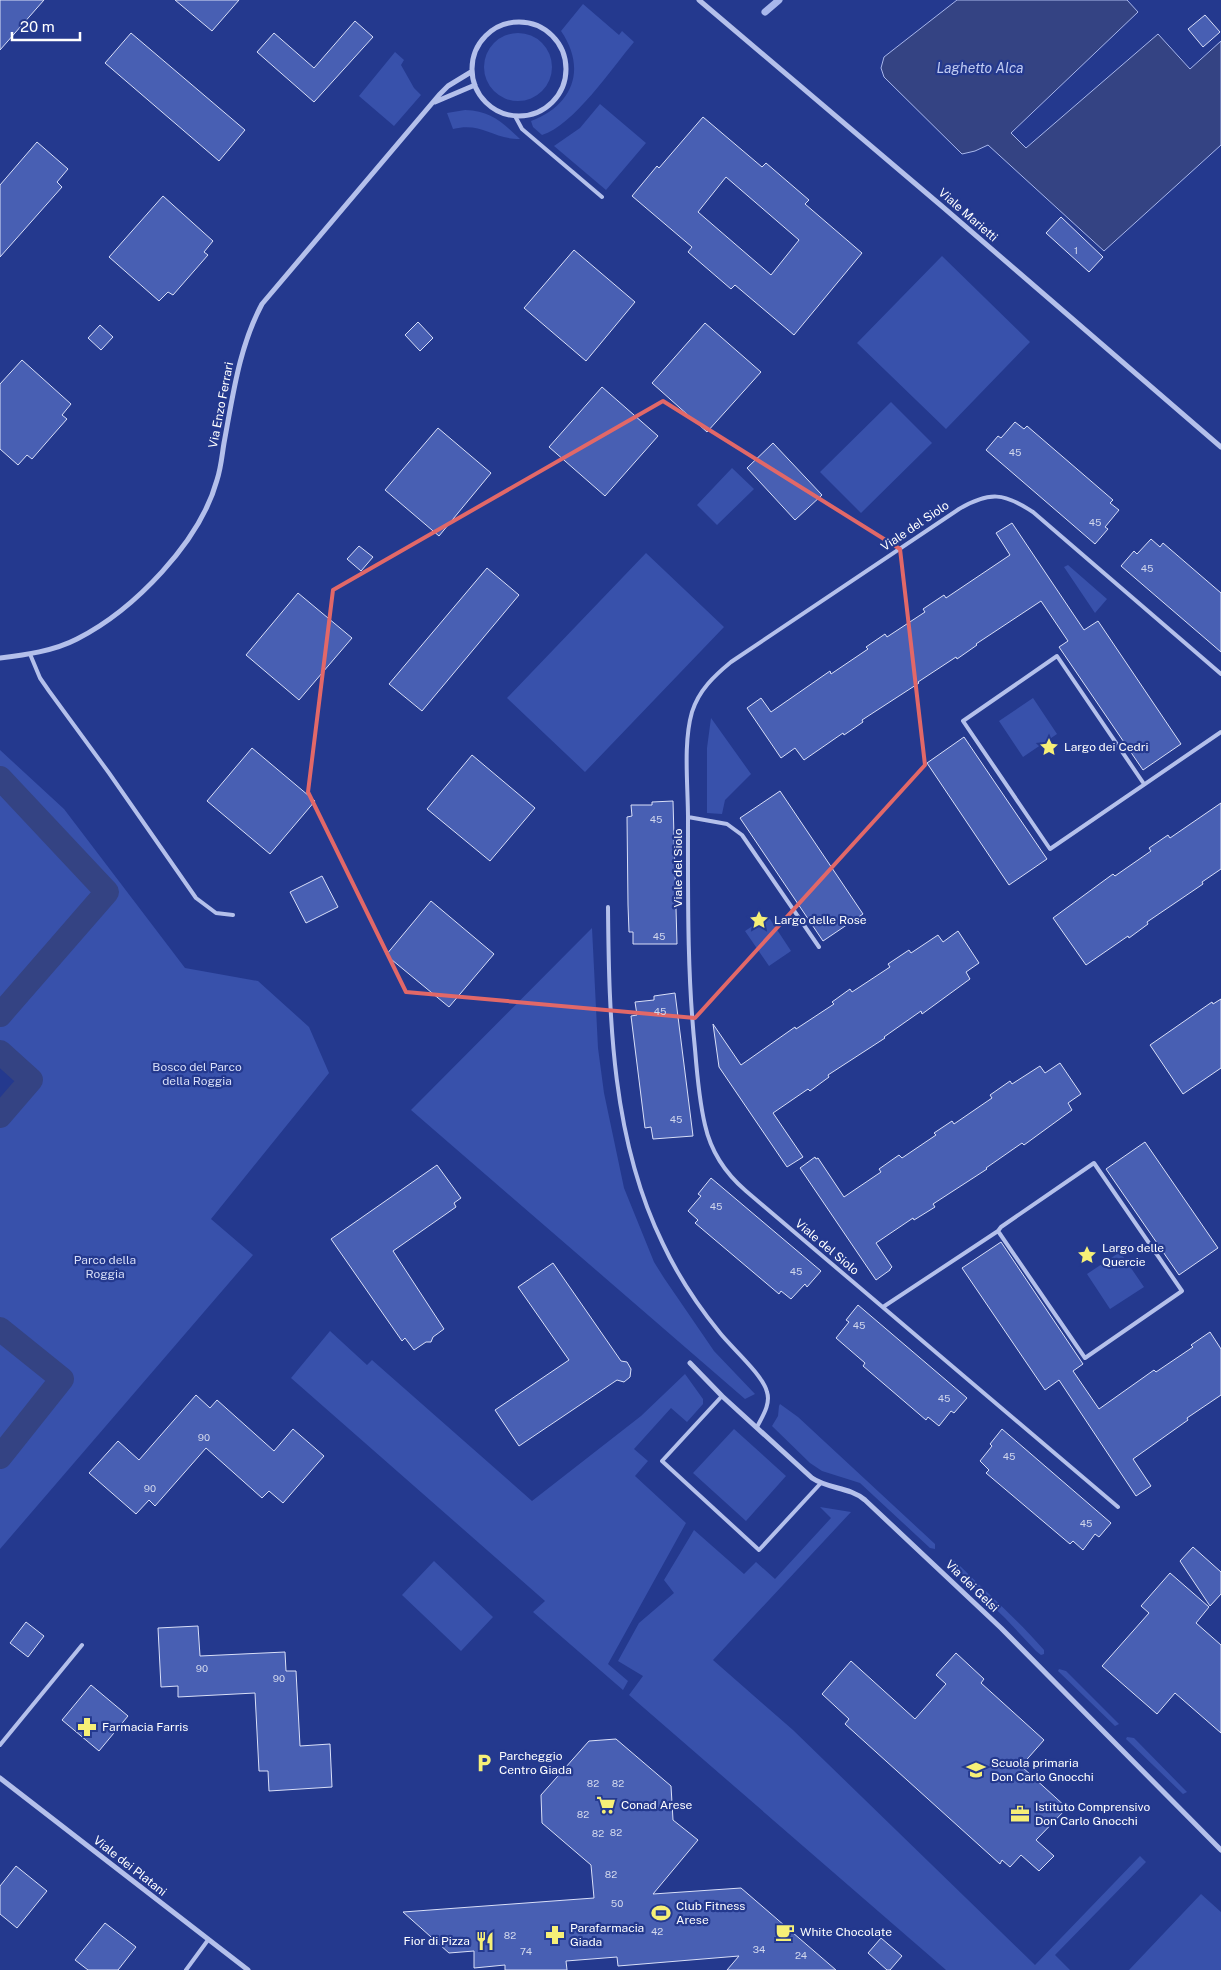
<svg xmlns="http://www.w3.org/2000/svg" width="1221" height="1970" viewBox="0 0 1221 1970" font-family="'Public Sans',sans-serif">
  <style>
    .green { fill: #3851ab }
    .water { fill: #344383; stroke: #a8b7ec }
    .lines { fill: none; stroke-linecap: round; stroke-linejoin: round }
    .stream { stroke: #a8b7ec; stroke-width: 7 }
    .canal { stroke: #344383; stroke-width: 24 }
    .building { fill: #485fb3; stroke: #d9dff8; fill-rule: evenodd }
    .lane { stroke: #b4c0eb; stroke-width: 4 }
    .street { stroke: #b4c0eb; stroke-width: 5 }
    .marked { fill: none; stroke: #e26868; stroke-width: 4; stroke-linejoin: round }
    .labels { text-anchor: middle; stroke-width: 4.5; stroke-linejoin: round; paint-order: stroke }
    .number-label { font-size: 10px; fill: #d1d7ec }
    .street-label { font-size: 12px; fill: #fff; stroke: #24398e }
    .poi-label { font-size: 12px; fill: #fff; stroke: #24398e; text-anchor: start }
    .park-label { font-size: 12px; fill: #d9dff8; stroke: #24398e }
    .water-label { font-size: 14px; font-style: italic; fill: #c0cbf2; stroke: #24398e }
  </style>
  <rect width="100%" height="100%" fill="#24398e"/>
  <path class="green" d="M583,4L619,35L622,31L634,42C612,68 573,126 542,135L533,127L531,121C573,105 587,69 561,31Z
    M484 67a34 34 0 1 1 68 0a34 34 0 1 1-68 0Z
    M395,52L404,60L401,65L414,88L421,95L394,126L359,96Z
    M600,104L646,143L606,190L554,146L580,128Z
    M465,110C491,111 502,122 520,139C492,139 482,122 453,129L447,113Z
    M942,256L1030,342L946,429L857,343Z
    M891,402L932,443L861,513L820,472Z
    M732,468L754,489L717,525L697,505Z
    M646,553L724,627L585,772L507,698Z
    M1068,565L1107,599L1095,613L1064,567Z
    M1033,698L1057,734L1023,757L999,721Z
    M711,718L751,774L725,800L722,814L707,813V748Z
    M0,750L64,809L185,968L258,981L309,1027L329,1073L211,1219L253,1255L0,1549V1128L42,1078L0,1041Z
    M768,916L791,951L769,966L745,931Z
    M592,928L598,1048L604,1093L624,1188L654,1262L664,1278L714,1351L755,1394L745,1399L411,1110Z
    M1120,1252L1144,1287L1110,1309L1087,1274Z
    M330,1331L367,1365L372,1360L532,1501L641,1416L685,1374L703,1399V1404L687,1422L671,1408L634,1449L648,1461L635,1476L686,1523L608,1664L628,1681L623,1690L533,1612L545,1601L291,1378Z
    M780,1404L798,1417L935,1544V1549L930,1548L860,1483L822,1471L810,1463L772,1426L778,1416L779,1406Z
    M734,1429L786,1476L746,1521L693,1473Z
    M820,1507L851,1512L713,1660L793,1730L1035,1965L1140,1856L1146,1862L1055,1955L1070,1970H946L629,1695L643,1676L618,1661L639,1623L674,1593L664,1580L694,1530L744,1574L756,1562L775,1579L831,1518Z
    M949,1560L955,1561C985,1591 1017,1619 1044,1650V1654L1041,1655L1036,1651L1005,1618L947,1563Z
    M434,1561L493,1617L461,1651L402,1595Z
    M1059,1669L1066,1671L1119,1724L1115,1726L1058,1671Z
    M1127,1737L1134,1738L1187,1792L1183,1794L1126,1739Z
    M1201,1894L1221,1912V1970H1129Z"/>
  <path class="water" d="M957,0H1127L1138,12L1011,133L1026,148L1158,34L1190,69L1221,41V145L1104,251L988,145L975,151L962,154L884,77L881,68L884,57Z"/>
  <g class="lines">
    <path class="stream" d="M765,12L779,0"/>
    <path class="canal" d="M0,778L107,892L0,1015
      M0,1052L31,1080L0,1116
      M0,1329L62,1379L0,1457"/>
  </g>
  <path class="building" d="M0,0H44L0,50Z
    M175,0H239L212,31Z
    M1205,15L1220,32L1203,47L1188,29Z
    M355,21L373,37L314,102L257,52L274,33L314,68Z
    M131,33L245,130L219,161L105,63Z
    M703,117L762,167L766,163L809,200L805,204L862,253L794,335L735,285L731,289L688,252L692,247L632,196L657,166L659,168ZM726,177L799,240L771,275L698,212Z
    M37,142L68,169L57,182L62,187L0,257V185Z
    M163,196L213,241L204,252L208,255L173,295L168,292L159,301L109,257Z
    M1061,217L1103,257L1089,272L1046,233Z
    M574,250L635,302L586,361L524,308Z
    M418,322L433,338L420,351L405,335Z
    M705,323L761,372L707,432L652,383Z
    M100,325L113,337L101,350L88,338Z
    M22,360L71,404L62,415L67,419L52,436L32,459L27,455L18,465L0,449V384Z
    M602,387L658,436L605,496L549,447Z
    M1015,422L1024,429L1027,426L1113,500L1110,503L1119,510L1105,527L1108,529L1095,544L986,450L998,436L1001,438Z
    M438,428L491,473L439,536L385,490Z
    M773,443L822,495L795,520L747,468Z
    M1012,523L1084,630L1098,621L1181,744L1143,770L1059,647L1068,641L1041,601L976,644L977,645L957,659L956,657L918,682L919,683L862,720L863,722L844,735L843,733L804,760L795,748L781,758L747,708L761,698L771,712L830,671L831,674L868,649L866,647L885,634L887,637L925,612L923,609L944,595L946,598L1010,555L996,533Z
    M1151,539L1160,547L1163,543L1221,593V652L1121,566L1134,551L1137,554Z
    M359,546L373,557L361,571L347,559Z
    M487,568L519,595L422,711L389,684Z
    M298,593L352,638L299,700L246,655Z
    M964,737L1047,859L1009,885L927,763Z
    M252,748L315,801L270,854L207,801Z
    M472,755L535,808L490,861L427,809Z
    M780,791L863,914L823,941L740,818Z
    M673,801L677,944H633V932H629L628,905L627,817L632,816L631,805H652V802Z
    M1221,803V869L1202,882L1203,884L1147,922L1148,924L1129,938L1128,936L1086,965L1053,918L1113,874L1115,876L1151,851L1149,848L1168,835L1170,838Z
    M322,876L338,907L306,923L290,892Z
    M431,901L494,954L449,1007L386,955Z
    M958,931L979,963L966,972L970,979L922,1014L921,1011L884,1037L885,1038L828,1075L829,1077L810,1091L808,1089L773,1113L803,1157L787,1167L719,1067L713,1024L741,1065L795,1027L796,1029L834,1004L832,1002L850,989L852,992L890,967L888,964L909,950L911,953L938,935L943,942Z
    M675,993L693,1136L653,1139L651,1127L645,1128L631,1016L637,1015L635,1002L654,1000V996Z
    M1221,999V1068L1183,1094L1150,1045L1212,1002L1213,1004Z
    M1060,1063L1081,1094L1068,1103L1072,1110L1024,1145L1022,1143L986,1168L987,1169L933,1204L935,1207L914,1220L913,1218L876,1243L892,1267L890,1269V1270L876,1280L800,1168L815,1157L816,1159L818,1158L844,1197L881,1172L879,1169L899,1155L902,1158L936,1135L934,1133L952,1121L954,1124L992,1098L990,1095L1010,1081L1012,1084L1040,1066L1045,1073Z
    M1145,1142L1218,1248L1179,1275L1106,1169Z
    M437,1165L461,1198L454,1203L456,1207L393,1251L444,1329L433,1337L431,1342H426L414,1350L405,1338L402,1341L331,1239Z
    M711,1178L821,1271L807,1287L805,1284L791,1299L781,1291L779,1294L695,1223L698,1220L688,1211L701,1196L698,1194Z
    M1001,1242L1083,1364L1073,1371L1099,1409L1154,1370L1156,1372L1193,1347L1191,1345L1210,1332L1221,1349V1395L1187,1418L1188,1420L1133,1459L1151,1486L1136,1496L1059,1380L1045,1390L962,1268Z
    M553,1263L621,1361L627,1362L631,1369L630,1377L624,1382L617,1380L519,1446L495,1410L569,1360L518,1287Z
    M858,1305L967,1398L954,1413L951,1411L939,1426L928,1417L926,1420L863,1366L865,1363L836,1338L849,1322L846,1320Z
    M196,1395L210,1408L217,1400L274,1451L293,1429L324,1456L283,1503L269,1491L262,1498L206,1448L155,1506L149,1500L136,1514L89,1473L118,1441L139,1460Z
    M1002,1429L1111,1523L1099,1537L1095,1534L1083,1550L1073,1541L1070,1544L986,1473L989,1470L980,1461L992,1446L990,1444Z
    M1193,1547L1221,1572V1594L1210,1606L1180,1561Z
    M1170,1573L1209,1607L1196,1623L1221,1645V1733L1175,1693L1157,1714L1102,1666L1149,1613L1141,1606Z
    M26,1622L44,1636L28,1657L10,1643Z
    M198,1626L200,1656L285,1652L286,1671H296L300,1746L330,1744L332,1787L269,1791L268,1771H259L255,1693L178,1697V1686L161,1687L158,1628Z
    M956,1653L984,1679L981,1683L1044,1740L1021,1766L1067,1808L1036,1840L1054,1856L1039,1871L1021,1855L1010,1867L1002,1860L1000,1864L845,1724L849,1719L822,1694L851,1661L915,1719L946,1684L936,1675Z
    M91,1685L128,1716L99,1751L62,1720Z
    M616,1739L671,1786L673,1820L698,1840L653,1894L741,1888L836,1970H727L739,1956L618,1966L617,1957L566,1961L567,1970H505V1965L474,1968V1951L449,1953L403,1912L594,1898L591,1865L542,1823L541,1795L589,1741Z
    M16,1866L47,1891L17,1928L0,1914V1886Z
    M105,1923L136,1947L118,1970H88L75,1960Z
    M881,1938L902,1956L890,1970H887L868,1953Z"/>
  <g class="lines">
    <path class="lane" d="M515,116L522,129L602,197
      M30,654L40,678L49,691L109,773L196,898L216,913L233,915
      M1144,784L1057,656L963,721L1050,849L1221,732
      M688,817L727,824L742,835L819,947
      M608,907C609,1021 612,1140 663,1244C678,1276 698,1306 720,1333C732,1348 763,1375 767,1392C771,1404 762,1417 757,1427
      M883,1307L998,1231L1001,1227L1094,1163L1182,1291L1085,1358L998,1231
      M722,1396L662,1461L759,1550L820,1484
      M1118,1507L746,1191C725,1173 711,1152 705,1125C699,1100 697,1074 695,1049C687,972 688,895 688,818C688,785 683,743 692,712C699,690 714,676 731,662L959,509C990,491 1004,493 1033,512L1221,674
      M0,1745L82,1645
      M186,1970L208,1940"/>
    <path class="street" d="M699,0L944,208L1221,447
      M472 69a47 47 0 1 1 94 0a47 47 0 1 1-94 0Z
      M435,102L475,85
      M0,658C25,655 54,651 77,639C134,610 200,542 217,480C221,468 222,455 224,443C233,395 239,347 262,304L439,95L448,86L471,72
      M690,1363L722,1396L812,1478C828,1489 850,1487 865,1500L1001,1628L1221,1850
      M0,1778L248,1970"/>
  </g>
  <path class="marked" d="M663,401L900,549L925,765L695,1018L406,992L308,792L333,590Z"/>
  <defs>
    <g id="sight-bare" transform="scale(1.5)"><path d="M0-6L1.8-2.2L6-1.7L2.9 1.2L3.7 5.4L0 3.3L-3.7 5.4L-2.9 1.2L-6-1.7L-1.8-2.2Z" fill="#f6ef77" stroke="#24398e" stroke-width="2.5" paint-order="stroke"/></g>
    <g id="pharmacy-bare" transform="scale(1.5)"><path d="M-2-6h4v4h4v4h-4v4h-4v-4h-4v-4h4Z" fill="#f6ef77" stroke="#24398e" stroke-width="2.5" paint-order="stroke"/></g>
    <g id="parking-bare" transform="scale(1.5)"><path d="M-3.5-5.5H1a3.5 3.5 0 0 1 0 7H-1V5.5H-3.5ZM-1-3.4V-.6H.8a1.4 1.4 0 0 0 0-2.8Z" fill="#f6ef77" stroke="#24398e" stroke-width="2.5" paint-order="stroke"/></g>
    <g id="school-bare" transform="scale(1.5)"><path d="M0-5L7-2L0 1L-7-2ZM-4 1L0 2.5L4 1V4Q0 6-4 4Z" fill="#f6ef77" stroke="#24398e" stroke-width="2.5" paint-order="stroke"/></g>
    <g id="supermarket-bare" transform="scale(1.5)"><path d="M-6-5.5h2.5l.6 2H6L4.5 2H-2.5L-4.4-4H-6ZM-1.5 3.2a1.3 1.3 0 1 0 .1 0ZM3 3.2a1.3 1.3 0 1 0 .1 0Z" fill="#f6ef77" stroke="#24398e" stroke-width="2.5" paint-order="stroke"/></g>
    <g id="office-bare" transform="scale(1.5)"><path d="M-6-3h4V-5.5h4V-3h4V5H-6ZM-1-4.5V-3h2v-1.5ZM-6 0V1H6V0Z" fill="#f6ef77" stroke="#24398e" stroke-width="2.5" paint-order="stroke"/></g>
    <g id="stadium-bare" transform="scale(1.5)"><path d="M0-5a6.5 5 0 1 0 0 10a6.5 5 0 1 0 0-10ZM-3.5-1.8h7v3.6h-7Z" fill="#f6ef77" stroke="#24398e" stroke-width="2.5" paint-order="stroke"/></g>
    <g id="cafe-bare" transform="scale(1.5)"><path d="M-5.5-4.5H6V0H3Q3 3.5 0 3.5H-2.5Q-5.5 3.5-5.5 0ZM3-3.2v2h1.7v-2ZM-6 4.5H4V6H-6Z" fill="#f6ef77" stroke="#24398e" stroke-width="2.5" paint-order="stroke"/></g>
    <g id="restaurant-bare" transform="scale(1.5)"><path d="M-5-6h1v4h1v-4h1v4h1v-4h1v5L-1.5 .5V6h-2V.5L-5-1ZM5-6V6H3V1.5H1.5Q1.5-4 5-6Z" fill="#f6ef77" stroke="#24398e" stroke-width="2.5" paint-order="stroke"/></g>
  </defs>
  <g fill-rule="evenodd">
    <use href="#sight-bare" x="1049" y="747"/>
    <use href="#sight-bare" x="759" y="920"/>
    <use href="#sight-bare" x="1087" y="1255"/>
    <use href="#pharmacy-bare" x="87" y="1727"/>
    <use href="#parking-bare" x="484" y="1763"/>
    <use href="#school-bare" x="976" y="1770"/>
    <use href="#supermarket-bare" x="606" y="1805"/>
    <use href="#office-bare" x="1020" y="1814"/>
    <use href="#stadium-bare" x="661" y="1913"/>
    <use href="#cafe-bare" x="785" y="1932"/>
    <use href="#pharmacy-bare" x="555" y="1935"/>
    <use href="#restaurant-bare" x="485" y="1941"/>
  </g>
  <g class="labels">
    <g class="number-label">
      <text x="1076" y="254">1</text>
      <text x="1015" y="456">45</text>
      <text x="1095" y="526">45</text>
      <text x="1147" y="572">45</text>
      <text x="656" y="823">45</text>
      <text x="659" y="940">45</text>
      <text x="660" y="1015">45</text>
      <text x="676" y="1123">45</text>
      <text x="716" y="1210">45</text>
      <text x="796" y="1275">45</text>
      <text x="859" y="1329">45</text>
      <text x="944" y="1402">45</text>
      <text x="204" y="1441">90</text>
      <text x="1009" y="1460">45</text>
      <text x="150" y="1492">90</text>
      <text x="1086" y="1527">45</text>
      <text x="202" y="1672">90</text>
      <text x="279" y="1682">90</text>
      <text x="593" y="1787">82</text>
      <text x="618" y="1787">82</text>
      <text x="583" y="1818">82</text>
      <text x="616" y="1836">82</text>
      <text x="598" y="1837">82</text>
      <text x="611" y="1878">82</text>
      <text x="617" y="1907">50</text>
      <text x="657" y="1935">42</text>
      <text x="510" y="1939">82</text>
      <text x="759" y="1953">34</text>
      <text x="526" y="1955">74</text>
      <text x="801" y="1959">24</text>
    </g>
    <g class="street-label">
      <text transform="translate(968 215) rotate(41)" y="4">Viale Marietti</text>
      <text transform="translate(221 405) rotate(-79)" y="4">Via Enzo Ferrari</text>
      <text transform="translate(915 526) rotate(-34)" y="4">Viale del Siolo</text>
      <text transform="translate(678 868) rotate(-90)" y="4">Viale del Siolo</text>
      <text transform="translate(827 1247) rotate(40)" y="4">Viale del Siolo</text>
      <text transform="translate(972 1586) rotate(44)" y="4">Via dei Gelsi</text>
      <text transform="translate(130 1866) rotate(38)" y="4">Viale dei Platani</text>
    </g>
    <g class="poi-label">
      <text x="1064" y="751">Largo dei Cedri</text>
      <text x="774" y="924">Largo delle Rose</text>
      <text x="1102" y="1252">Largo delle<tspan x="1102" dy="14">Quercie</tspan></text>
      <text x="102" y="1731">Farmacia Farris</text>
      <text x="499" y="1760">Parcheggio<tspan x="499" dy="14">Centro Giada</tspan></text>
      <text x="991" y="1767">Scuola primaria<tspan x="991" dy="14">Don Carlo Gnocchi</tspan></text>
      <text x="621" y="1809">Conad Arese</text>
      <text x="1035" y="1811">Istituto Comprensivo<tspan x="1035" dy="14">Don Carlo Gnocchi</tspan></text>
      <text x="676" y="1910">Club Fitness<tspan x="676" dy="14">Arese</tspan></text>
      <text x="570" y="1932">Parafarmacia<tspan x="570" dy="14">Giada</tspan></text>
      <text x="800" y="1936">White Chocolate</text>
      <text x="470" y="1945" text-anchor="end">Fior di Pizza</text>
    </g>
    <g class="park-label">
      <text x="197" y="1071">Bosco del Parco<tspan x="197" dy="14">della Roggia</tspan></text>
      <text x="105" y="1264">Parco della<tspan x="105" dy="14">Roggia</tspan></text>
    </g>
    <g class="water-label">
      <text x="980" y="73">Laghetto Alca</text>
    </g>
  </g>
  <path d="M12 32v8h68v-8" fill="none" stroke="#ffffff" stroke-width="2.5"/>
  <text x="20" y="32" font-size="15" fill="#ffffff" stroke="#24398e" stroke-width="4" paint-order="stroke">20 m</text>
</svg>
